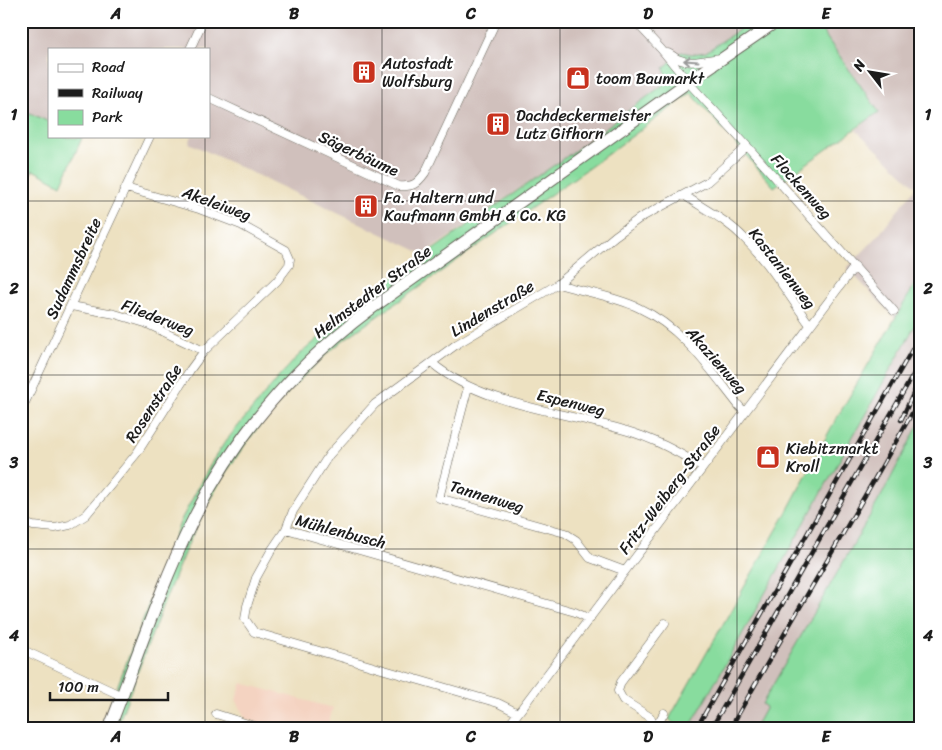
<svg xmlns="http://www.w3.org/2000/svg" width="942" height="750" viewBox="0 0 942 750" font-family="Sriracha,sans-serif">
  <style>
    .built { fill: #f4d3c1 }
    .industrial { fill: #d0c0bc }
    .green { fill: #88dc9e; stroke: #527c5d }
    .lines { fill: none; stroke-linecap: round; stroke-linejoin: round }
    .minor-casing { stroke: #656156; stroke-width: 9 }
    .primary-casing { stroke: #656156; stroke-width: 13 }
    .minor { stroke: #fff; stroke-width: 8 }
    .primary { stroke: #fff; stroke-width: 11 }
    .rail-casing { stroke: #1c1c1c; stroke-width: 4.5 }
    .rail { stroke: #fff; stroke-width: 2.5; stroke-dasharray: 8; stroke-linecap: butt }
    .oneway { stroke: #999 }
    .grid { fill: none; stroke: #1c1c1c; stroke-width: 1; stroke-opacity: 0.55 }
    .labels { text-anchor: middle; stroke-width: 4.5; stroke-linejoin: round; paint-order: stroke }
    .poi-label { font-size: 16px; fill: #1c1c1c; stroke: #fff; text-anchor: start }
    .street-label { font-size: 16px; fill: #1c1c1c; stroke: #fff }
    .neatline { fill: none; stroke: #1c1c1c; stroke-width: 2 }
    .grid-label { font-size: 16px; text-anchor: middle; font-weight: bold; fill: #1c1c1c }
  </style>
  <rect width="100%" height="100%" fill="#fff"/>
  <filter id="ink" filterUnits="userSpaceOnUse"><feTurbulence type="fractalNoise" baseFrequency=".02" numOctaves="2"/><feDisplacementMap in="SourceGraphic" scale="10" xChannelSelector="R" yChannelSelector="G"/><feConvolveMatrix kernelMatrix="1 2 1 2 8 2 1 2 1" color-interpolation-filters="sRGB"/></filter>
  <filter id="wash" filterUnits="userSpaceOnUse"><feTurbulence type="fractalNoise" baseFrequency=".0096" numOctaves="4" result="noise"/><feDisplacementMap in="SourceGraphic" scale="20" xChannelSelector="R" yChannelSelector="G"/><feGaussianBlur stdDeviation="1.12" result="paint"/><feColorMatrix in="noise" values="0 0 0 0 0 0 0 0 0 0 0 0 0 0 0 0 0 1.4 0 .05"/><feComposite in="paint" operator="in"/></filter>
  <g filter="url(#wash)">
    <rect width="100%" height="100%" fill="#ede1c1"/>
    <path class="built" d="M242,683L333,708L327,729H277L246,720L236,699Z"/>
    <path class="industrial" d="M21,21H752L706,52L692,54L681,52L664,68L667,79L663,85L576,150L424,254L189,143L192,136H209V49H49V122L21,109Z
      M815,21H921V274L895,318L847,268L878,236L916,187L856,130L878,112Z
      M921,315V420L884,491L762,704L766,707L754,729H689Z"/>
    <path class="green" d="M752,21H815L879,112L774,187L691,93L590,167L342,341C299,377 260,420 229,468C200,511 181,560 162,608C147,648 131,689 116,729H101L181,520L213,460L225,442L277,379L300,354L378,288L576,150L663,85L667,79L664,68L681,52L692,54L706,52Z
      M21,109L49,122V136L82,138L61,185L33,170L21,190Z
      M921,274V315L689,729H679L669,719L784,517L831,428Z
      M921,420V729H754L766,707L762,704L884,491Z"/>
  </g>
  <g filter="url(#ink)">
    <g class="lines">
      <g class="minor-casing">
        <path id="minor" d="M635,21L661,49L688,82L747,146L894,311
          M190,49L203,21
          M668,53C671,54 675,58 678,59C693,66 708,58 723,58
          M209,98L399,186C413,187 417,184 425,173L496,21
          M684,195C704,209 727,220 744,238C770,263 789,296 810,325
          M558,284C584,292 614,296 639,308C685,329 713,374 744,412
          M71,306L115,314L145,323L204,351
          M432,363C483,406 562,411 624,430C653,438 678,452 703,467
          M468,387L439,498L565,533L576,540L590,558L625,571
          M21,411L150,136
          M21,522L33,526L55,528L70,525L86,515L137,453L190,370L204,351L277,281L289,265L290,259L286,250L241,225L199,209L126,188
          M286,529L575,612L590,619
          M21,649L122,696
          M518,713L498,703L254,632L245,619L247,606L256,578L271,551L286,529L293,511L329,455L375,404L457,344L558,284L615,236L640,218L707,182L747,146
          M216,714L264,729
          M655,728L650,717L623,700L618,691L621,682L665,623
          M506,729L855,266
          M655,729L664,713"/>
      </g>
      <g class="primary-casing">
        <path id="primary" d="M109,729C136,661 159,590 191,524C233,438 295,365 372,308L688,82L777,21"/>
      </g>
      <use href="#minor" class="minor"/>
      <use href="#primary" class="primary"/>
      <g class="rail-casing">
        <path id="rail" d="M901,420L921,377
          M696,729L921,334
          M711,729L921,361
          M730,729C792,618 859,509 921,397"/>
      </g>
      <use href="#rail" class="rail"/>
    </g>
    <defs><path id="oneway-shaft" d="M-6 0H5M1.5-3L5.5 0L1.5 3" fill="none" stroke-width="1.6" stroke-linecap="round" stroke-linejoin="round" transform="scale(1.25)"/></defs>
    <use class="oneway" href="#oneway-shaft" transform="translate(691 61) rotate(-176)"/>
  </g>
  <path class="grid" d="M205,21V49M382,21V729M560,21V729M737,21V729M205,136V729M21,201H921M21,375H921M21,549H921"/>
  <defs>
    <g id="building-square" transform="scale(1.25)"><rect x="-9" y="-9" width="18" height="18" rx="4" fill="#c8321e" stroke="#fff"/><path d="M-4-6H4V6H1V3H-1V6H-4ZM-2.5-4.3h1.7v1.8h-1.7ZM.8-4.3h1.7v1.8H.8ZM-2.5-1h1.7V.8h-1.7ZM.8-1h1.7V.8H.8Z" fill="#fff"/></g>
    <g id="shop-square" transform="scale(1.25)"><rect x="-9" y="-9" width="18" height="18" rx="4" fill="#c8321e" stroke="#fff"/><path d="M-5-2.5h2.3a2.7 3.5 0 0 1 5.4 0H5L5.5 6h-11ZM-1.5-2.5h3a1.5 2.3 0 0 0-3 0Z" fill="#fff"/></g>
  </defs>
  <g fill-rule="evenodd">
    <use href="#building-square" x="364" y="72"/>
    <use href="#shop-square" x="578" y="78"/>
    <use href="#building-square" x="498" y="124"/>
    <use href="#building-square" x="366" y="206"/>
    <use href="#shop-square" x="768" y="457"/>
  </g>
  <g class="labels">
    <g class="poi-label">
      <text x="382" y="69">Autostadt<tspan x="382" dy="18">Wolfsburg</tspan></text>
      <text x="596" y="84">toom Baumarkt</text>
      <text x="516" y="121">Dachdeckermeister<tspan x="516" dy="18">Lutz Gifhorn</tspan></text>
      <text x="384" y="203">Fa. Haltern und<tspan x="384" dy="18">Kaufmann GmbH &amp; Co. KG</tspan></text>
      <text x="786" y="454">Kiebitzmarkt<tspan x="786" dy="18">Kroll</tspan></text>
    </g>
    <g class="street-label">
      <text transform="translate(359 153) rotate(25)" y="6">Sägerbäume</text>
      <text transform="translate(802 186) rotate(48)" y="6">Flockenweg</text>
      <text transform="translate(217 203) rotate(20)" y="6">Akeleiweg</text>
      <text transform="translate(73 268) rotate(-65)" y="6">Sudammsbreite</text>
      <text transform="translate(783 268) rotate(52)" y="6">Kastanienweg</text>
      <text transform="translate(372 291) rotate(-37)" y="6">Helmstedter Straße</text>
      <text transform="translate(492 308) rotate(-31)" y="6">Lindenstraße</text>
      <text transform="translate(158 317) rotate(21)" y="6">Fliederweg</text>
      <text transform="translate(717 360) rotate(49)" y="6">Akazienweg</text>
      <text transform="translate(571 402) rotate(14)" y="6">Espenweg</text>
      <text transform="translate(153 403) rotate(-57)" y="6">Rosenstraße</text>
      <text transform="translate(669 489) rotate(-53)" y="6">Fritz-Weiberg-Straße</text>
      <text transform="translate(487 496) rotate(17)" y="6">Tannenweg</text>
      <text transform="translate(341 531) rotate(15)" y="6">Mühlenbusch</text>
    </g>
  </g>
  <rect width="942" height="750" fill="none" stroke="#fff" stroke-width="55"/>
  <rect x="48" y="48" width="162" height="90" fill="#ffffff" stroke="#a4a4a4"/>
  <rect x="58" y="64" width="25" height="8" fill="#ffffff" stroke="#a4a4a4"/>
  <text x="92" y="72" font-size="15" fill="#1c1c1c">Road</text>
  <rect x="58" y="89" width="25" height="8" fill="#1c1c1c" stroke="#a4a4a4"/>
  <text x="92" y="98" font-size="15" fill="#1c1c1c">Railway</text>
  <rect x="58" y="110" width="25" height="15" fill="#88dc9e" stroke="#a4a4a4"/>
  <text x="92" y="122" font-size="15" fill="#1c1c1c">Park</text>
  <g transform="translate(870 72) rotate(301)" stroke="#ffffff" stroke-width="4" paint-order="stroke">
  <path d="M0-4L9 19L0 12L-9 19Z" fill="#1c1c1c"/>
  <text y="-8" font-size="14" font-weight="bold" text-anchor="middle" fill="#1c1c1c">N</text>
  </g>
  <path d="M50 692v8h118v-8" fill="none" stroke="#1c1c1c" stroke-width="2.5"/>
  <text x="58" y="692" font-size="15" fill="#1c1c1c" stroke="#ffffff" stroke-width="4" paint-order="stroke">100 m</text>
  <rect x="28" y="28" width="886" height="694" class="neatline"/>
  <g class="grid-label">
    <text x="116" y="19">A</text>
    <text x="294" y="19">B</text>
    <text x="471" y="19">C</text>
    <text x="648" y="19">D</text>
    <text x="826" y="19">E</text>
    <text x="14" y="120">1</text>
    <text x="928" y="120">1</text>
    <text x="14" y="294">2</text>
    <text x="928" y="294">2</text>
    <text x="14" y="468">3</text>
    <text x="928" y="468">3</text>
    <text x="14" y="641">4</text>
    <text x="928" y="641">4</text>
    <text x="116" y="742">A</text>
    <text x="294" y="742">B</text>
    <text x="471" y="742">C</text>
    <text x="648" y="742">D</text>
    <text x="826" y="742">E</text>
  </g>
</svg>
